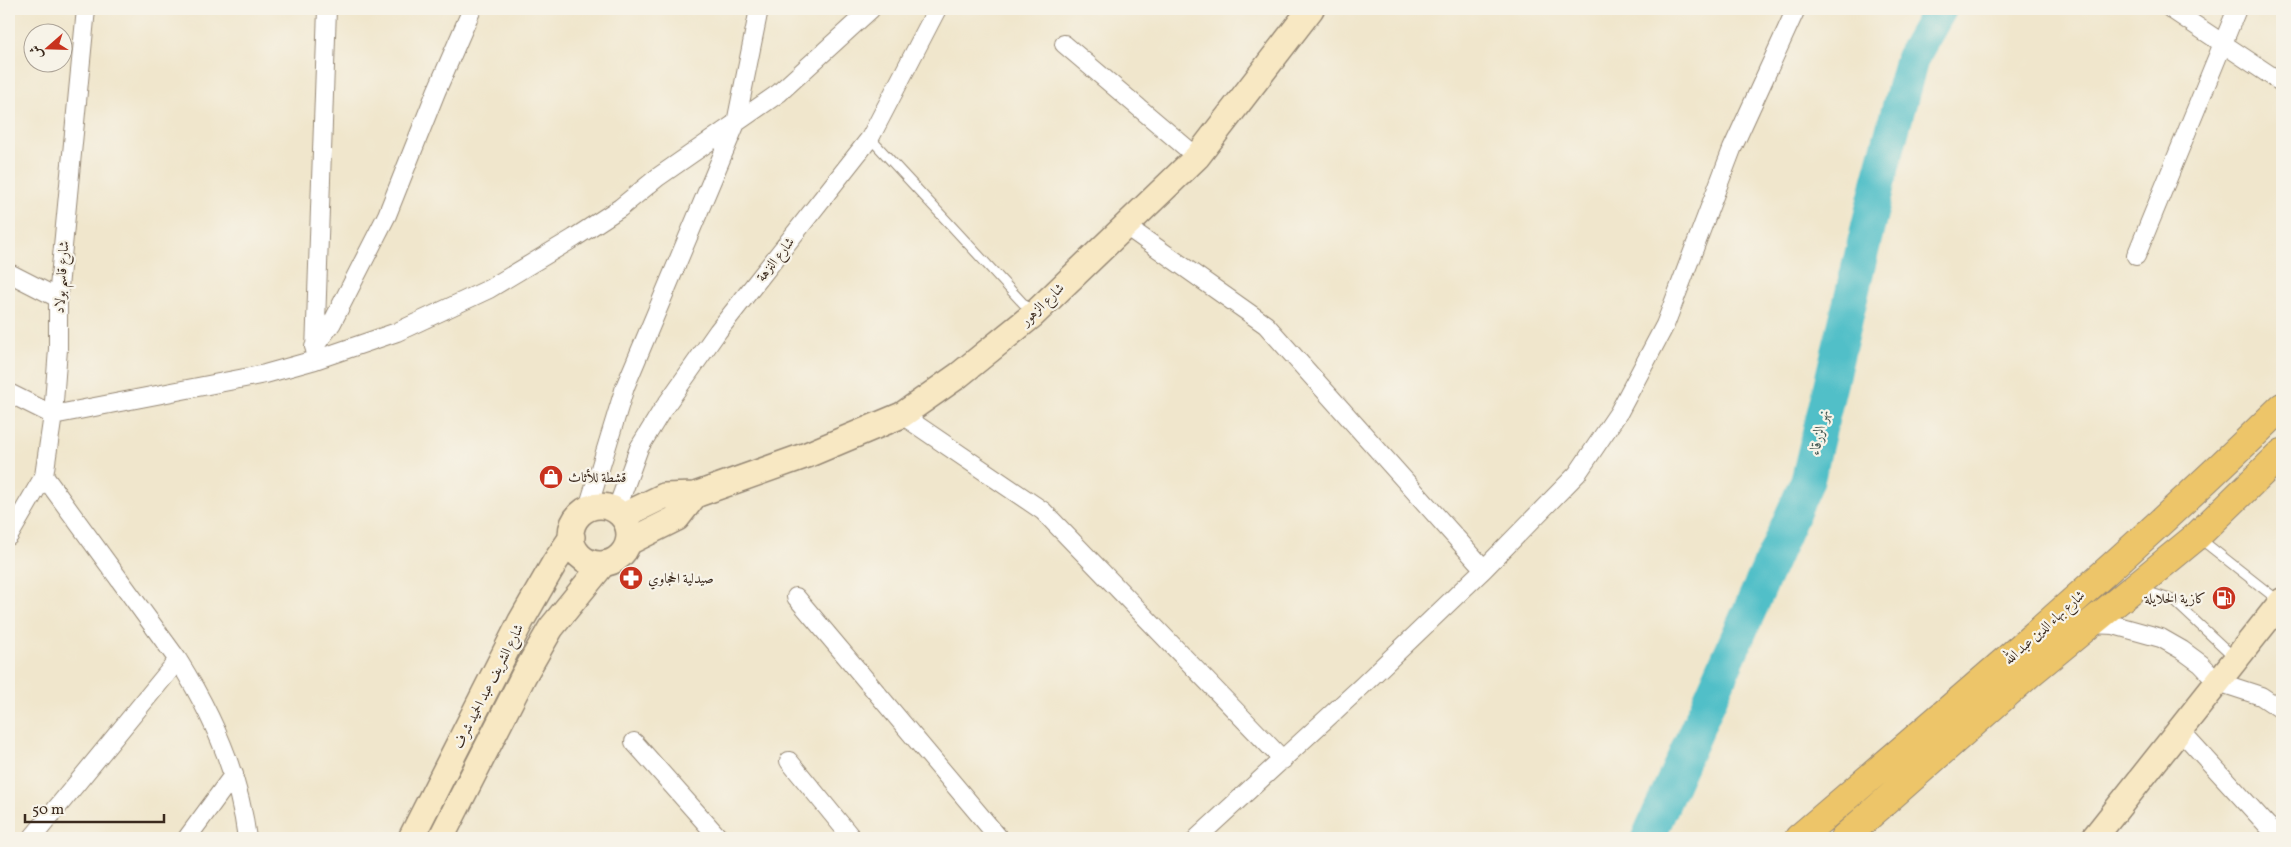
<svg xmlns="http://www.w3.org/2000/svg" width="2291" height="847" viewBox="0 0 2291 847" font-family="Vollkorn,Amiri,serif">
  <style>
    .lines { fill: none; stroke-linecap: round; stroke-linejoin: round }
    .river { stroke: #51bfc8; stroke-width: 34 }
    .lane-casing { stroke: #968875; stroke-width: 11 }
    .street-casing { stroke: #968875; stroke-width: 20 }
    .secondary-casing { stroke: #968875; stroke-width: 28 }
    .primary-casing { stroke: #968875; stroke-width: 30 }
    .lane { stroke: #fff; stroke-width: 9 }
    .street { stroke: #fff; stroke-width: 18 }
    .secondary { stroke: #f8e8c3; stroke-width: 25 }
    .primary { stroke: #edc569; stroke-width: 28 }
    .labels { text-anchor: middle; stroke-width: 4.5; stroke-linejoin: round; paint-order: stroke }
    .street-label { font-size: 14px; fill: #3b2a1e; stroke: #f7f3e8 }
    .poi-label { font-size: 14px; fill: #3b2a1e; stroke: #f7f3e8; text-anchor: start }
    .water-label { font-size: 15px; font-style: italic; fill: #425751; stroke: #f7f3e8 }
  </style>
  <rect width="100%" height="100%" fill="#f7f3e8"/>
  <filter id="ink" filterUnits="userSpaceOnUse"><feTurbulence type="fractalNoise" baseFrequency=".02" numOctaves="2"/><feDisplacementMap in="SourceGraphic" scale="10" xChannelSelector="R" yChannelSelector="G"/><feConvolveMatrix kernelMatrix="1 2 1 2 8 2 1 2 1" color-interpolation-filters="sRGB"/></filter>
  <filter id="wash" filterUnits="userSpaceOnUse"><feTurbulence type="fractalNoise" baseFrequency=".0096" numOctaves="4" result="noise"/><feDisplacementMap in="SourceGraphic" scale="20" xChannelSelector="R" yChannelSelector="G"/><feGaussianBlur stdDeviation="1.12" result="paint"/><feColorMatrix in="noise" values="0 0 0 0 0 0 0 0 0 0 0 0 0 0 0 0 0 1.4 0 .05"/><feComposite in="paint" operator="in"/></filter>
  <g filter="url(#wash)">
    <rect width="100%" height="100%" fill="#f0e6cc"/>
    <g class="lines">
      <path class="river" d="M1648,838L1808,479L1878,184L1912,58L1940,9"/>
    </g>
  </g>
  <g filter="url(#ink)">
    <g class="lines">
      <g class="lane-casing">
        <path id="lane" d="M870,138L1033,314
          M2199,538L2279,601
          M2139,589L2173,600L2234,657"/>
      </g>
      <g class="street-casing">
        <path id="street" d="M2171,9L2282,83
          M1064,44L1197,157
          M1126,226L1266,325L1484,569
          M2136,256L2237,9
          M9,273L58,298
          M314,347L332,323L387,215L436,92L472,9
          M315,351L327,9
          M9,393L53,415L265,374L315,360L397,332L489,289L574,238L620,208L658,177L779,93L871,9
          M902,415L1043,511L1283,760
          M44,476L178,660C212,714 239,774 247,838
          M588,508L625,387L736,123L759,9
          M616,511L639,448L661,412L718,331L870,138L937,9
          M9,536L44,476L53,415L58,349V298L86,9
          M796,597L999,838
          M2090,624L2114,625L2161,638L2182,650L2201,664L2218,682L2261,696L2282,710
          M2180,730L2267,825L2282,838
          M634,742L719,838
          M789,761L852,838
          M32,838L178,660
          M187,838L234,774
          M1197,838L1362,686L1484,569L1577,474L1619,412L1665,325L1732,149L1796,9"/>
      </g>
      <g class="secondary-casing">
        <path id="secondary" d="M571 535a29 29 0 1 1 58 0a29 29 0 1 1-58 0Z
          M623,516L664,496L695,495L807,455L902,415L959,375L1033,315L1197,157L1311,9
          M629,542L677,518L695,495
          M411,838L521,621L555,562L572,537
          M441,838L524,675L551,628L603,564
          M2094,838L2282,601"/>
      </g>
      <g class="primary-casing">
        <path id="primary" d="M1799,838C1963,698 2128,558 2282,407
          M1844,838L2028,675L2197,536L2282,453"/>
      </g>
      <use href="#lane" class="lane"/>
      <use href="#street" class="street"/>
      <use href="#secondary" class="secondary"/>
      <use href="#primary" class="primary"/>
    </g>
  </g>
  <defs>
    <g id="shop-disc" transform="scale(1.25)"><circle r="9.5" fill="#c8321e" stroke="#f7f3e8"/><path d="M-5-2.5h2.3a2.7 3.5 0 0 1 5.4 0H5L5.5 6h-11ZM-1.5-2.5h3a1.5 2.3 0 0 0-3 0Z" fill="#fff"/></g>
    <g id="pharmacy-disc" transform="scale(1.25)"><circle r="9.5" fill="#c8321e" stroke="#f7f3e8"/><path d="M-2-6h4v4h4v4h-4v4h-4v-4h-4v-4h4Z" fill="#fff"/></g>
    <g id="fuel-disc" transform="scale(1.25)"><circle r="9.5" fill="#c8321e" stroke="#f7f3e8"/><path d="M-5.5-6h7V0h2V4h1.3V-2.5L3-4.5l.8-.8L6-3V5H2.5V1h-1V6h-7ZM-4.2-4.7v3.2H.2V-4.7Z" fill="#fff"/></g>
  </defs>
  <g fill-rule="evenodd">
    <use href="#shop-disc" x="551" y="477"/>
    <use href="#pharmacy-disc" x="631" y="578"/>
    <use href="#fuel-disc" x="2224" y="598"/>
  </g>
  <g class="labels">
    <g class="street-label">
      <text transform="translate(775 259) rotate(-52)" y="5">شارع النزهة</text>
      <text transform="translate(61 277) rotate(-86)" y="5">شارع قاسم بولاد</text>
      <text transform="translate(1042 304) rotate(-44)" y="5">شارع الزهور</text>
      <text transform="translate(2044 627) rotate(-42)" y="5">شارع بهاء الدين عبد الله</text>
      <text transform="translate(488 686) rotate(-63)" y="5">شارع الشريف عبد الحميد شرف</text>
    </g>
    <g class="poi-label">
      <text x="568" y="482">قشطة للأثاث</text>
      <text x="648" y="583">صيدلية الحجاوي</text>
      <text x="2206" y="603" text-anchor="end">كازية الخلايلة</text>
    </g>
    <g class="water-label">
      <text transform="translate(1819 432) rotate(-77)" y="5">نهر الزرقاء</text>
    </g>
  </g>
  <rect width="2291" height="847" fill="none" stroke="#f7f3e8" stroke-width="30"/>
  <g transform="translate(48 48) rotate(250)"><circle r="24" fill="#f7f3e8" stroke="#aca397"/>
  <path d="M0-4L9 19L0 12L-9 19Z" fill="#c8321e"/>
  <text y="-8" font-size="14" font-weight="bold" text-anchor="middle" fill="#3b2a1e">ش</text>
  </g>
  <path d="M25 814v8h139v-8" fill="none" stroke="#3b2a1e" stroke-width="2.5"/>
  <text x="32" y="814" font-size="15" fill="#3b2a1e" stroke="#f7f3e8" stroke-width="4" paint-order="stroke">50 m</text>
</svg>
